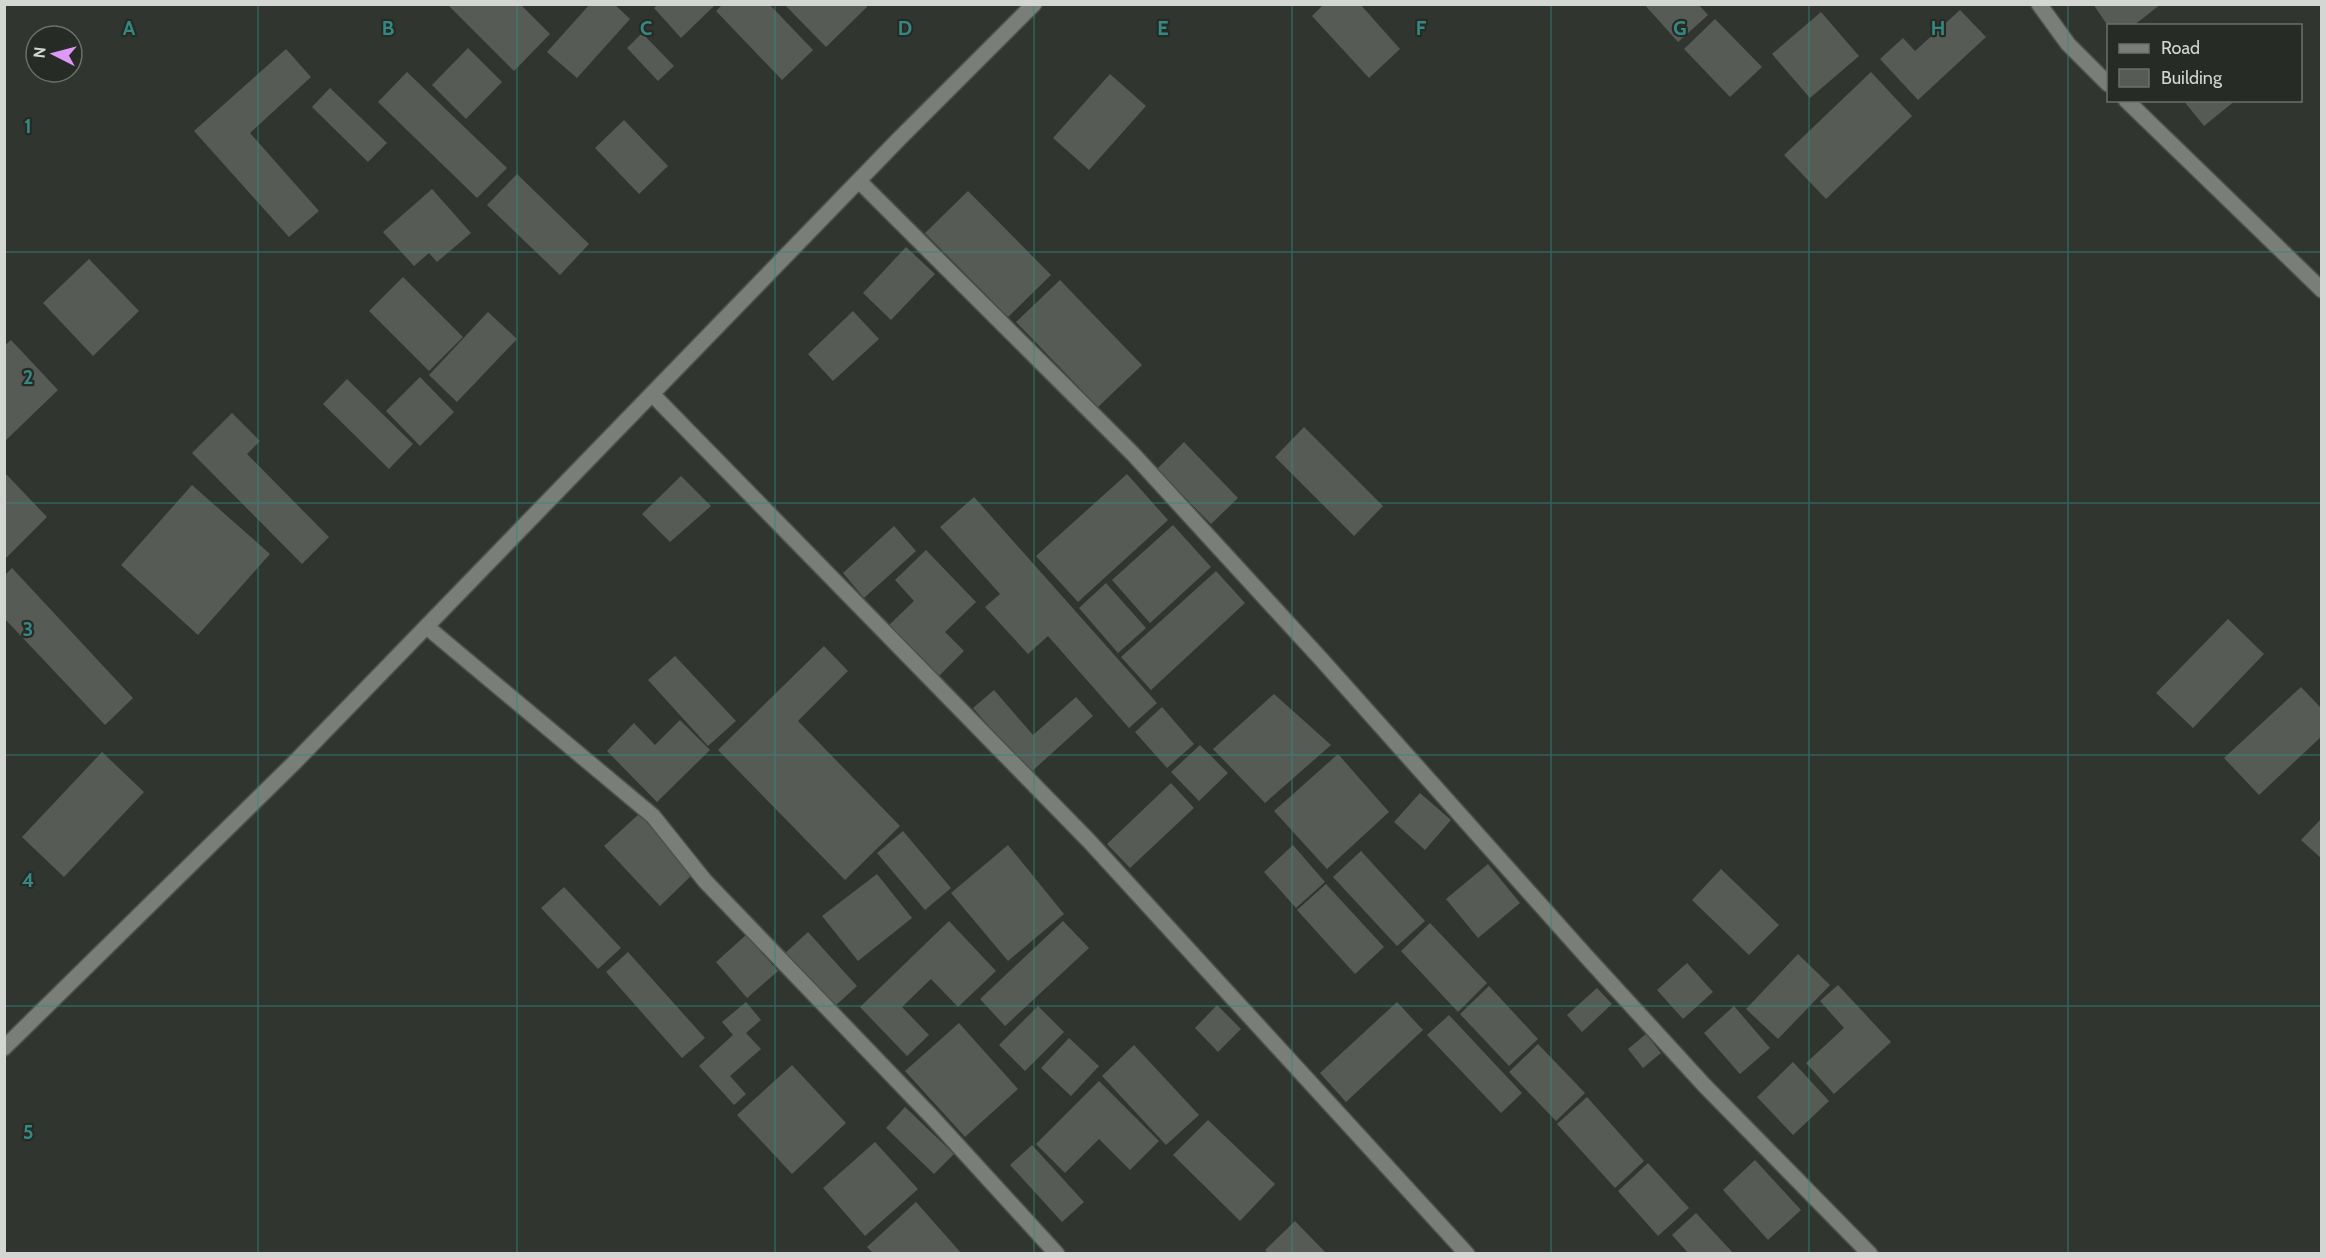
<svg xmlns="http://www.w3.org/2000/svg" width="2326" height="1258" viewBox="0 0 2326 1258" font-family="Cabin,sans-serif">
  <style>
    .building { fill: #575b56 }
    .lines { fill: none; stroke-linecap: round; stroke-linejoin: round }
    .street-casing { stroke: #4d514c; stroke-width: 18 }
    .street { stroke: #797e78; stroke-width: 15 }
    .grid { fill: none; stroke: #368982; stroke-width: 1.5; stroke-opacity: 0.55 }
    .grid-label { font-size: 20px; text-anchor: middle; font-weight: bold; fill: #368982; stroke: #272b26; stroke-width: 4.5; stroke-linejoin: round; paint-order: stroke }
  </style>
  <rect width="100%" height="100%" fill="#313530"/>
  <path class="building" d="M447,4H520L550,34L514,71Z
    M590,4H614L630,19L577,78L547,52Z
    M658,4H716L681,38L654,8Z
    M723,4H769L813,50L782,80L716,11Z
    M784,4H865L867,7L826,47Z
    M1324,4H1360L1400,49L1369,78L1312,16Z
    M1644,4H1698L1708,15L1678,42Z
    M2093,4H2161L2133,26H2108Z
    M1960,10L1986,37L1918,100L1880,59L1903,38L1915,51Z
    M1821,12L1859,56L1810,98L1772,54Z
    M1715,19L1762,67L1730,97L1684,49Z
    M642,33L674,66L658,81L627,48Z
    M468,48L502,82L466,119L432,85Z
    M286,49L311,77L250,133L319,211L289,237L194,131Z
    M407,72L507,168L477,198L378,102Z
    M1871,72L1912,116L1826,199L1784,155Z
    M1110,74L1146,106L1089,170L1053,138Z
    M330,88L387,143L368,162L312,107Z
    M2183,100H2236L2204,126Z
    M624,120L668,166L639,194L595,148Z
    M517,174L589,244L560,275L487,205Z
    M432,189L471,233L437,262L429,253L414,266L383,232Z
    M968,191L1051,275L1008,317L925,233Z
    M906,247L935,274L891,320L863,293Z
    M89,259L139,311L93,356L43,303Z
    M403,277L463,337L429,371L369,311Z
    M1060,280L1142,365L1098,407L1016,322Z
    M853,311L879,339L833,381L808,354Z
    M488,312L517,339L457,402L429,375Z
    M11,340L58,390L4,442V346Z
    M420,377L454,412L420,446L386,411Z
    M347,379L413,444L389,469L323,404Z
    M232,413L260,441L247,454L329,537L302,564L192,453Z
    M1304,427L1383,506L1354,536L1275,457Z
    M1184,442L1238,498L1211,524L1157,469Z
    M5,473L47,517L5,559Z
    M1127,474L1168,520L1078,602L1036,556Z
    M681,476L711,506L670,542L642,514Z
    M192,485L270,554L198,635L121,565Z
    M974,497L1157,703L1129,728L1048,636L1028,654L985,607L1000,594L940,527Z
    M1173,525L1211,567L1150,623L1112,580Z
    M894,526L916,551L864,598L843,573Z
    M926,550L976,602L945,632L964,651L938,677L888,626L914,601L895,580Z
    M12,568L133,698L105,725L4,618V576Z
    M1216,571L1245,603L1151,690L1121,657Z
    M1106,583L1146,628L1118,653L1079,608Z
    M2228,619L2264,654L2193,728L2156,693Z
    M824,646L848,671L798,721L900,826L845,880L718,750Z
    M675,656L736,721L708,746L648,680Z
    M2301,687L2322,709V736L2259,795L2224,758Z
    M994,690L1033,735L1076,697L1093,716L1030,773L973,708Z
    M1274,694L1331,745L1265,803L1213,749Z
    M1162,707L1194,744L1167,768L1135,732Z
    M680,720L710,750L657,802L607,751L634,723L655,745Z
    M1200,745L1228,773L1199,801L1171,772Z
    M102,752L144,792L64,877L22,837Z
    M1338,754L1389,812L1327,869L1274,811Z
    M1171,783L1194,808L1130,868L1107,844Z
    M1420,793L1451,820L1425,850L1394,822Z
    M639,814L694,873L660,906L604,846Z
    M2322,818V859L2301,840Z
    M903,831L951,888L925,910L877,853Z
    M1008,845L1064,914L1008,961L951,893Z
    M1293,845L1325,882L1296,908L1264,872Z
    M1361,851L1425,921L1397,946L1333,877Z
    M1488,864L1520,903L1478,938L1446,899Z
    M1721,869L1779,925L1749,955L1692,900Z
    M877,874L912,918L858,961L822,916Z
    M1326,884L1384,947L1355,974L1297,910Z
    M564,887L621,948L598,969L541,908Z
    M949,921L996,971L958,1007L931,979L902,1007L929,1035L907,1056L860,1007Z
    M1063,921L1089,948L1005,1026L980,999Z
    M1430,923L1487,983L1458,1012L1401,951Z
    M808,932L857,986L833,1008L784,954Z
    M746,935L778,971L747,998L716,962Z
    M628,952L705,1038L682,1058L606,972Z
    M1798,954L1830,985L1778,1039L1746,1009Z
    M1687,963L1713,992L1683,1019L1657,990Z
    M1838,985L1891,1042L1834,1094L1806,1063L1844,1028L1820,1001Z
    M1489,986L1538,1039L1509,1066L1460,1014Z
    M1597,988L1612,1004L1582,1032L1567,1015Z
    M746,1002L761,1020L746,1033L761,1049L730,1076L746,1094L734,1105L699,1066L733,1035L722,1022Z
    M1397,1002L1423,1030L1346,1102L1320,1073Z
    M1217,1005L1241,1029L1218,1052L1195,1028Z
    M1038,1006L1064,1032L1025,1071L999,1045Z
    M1734,1006L1770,1048L1740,1074L1704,1033Z
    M1449,1015L1522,1093L1501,1113L1427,1035Z
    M959,1023L1018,1089L965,1137L905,1071Z
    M1646,1034L1661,1053L1643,1068L1628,1049Z
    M1069,1038L1099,1066L1071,1096L1041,1068Z
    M1538,1044L1585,1093L1556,1121L1509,1072Z
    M1134,1045L1199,1115L1166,1145L1102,1076Z
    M1793,1062L1829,1101L1793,1135L1757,1097Z
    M792,1065L846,1123L792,1174L737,1115Z
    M1099,1081L1159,1141L1130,1170L1099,1139L1065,1173L1036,1144Z
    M1587,1097L1644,1161L1615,1188L1557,1124Z
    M905,1107L954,1154L934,1174L886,1128Z
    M1208,1120L1275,1184L1240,1221L1173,1155Z
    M875,1142L918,1189L865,1236L823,1188Z
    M1032,1145L1084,1202L1062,1222L1010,1165Z
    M1755,1160L1801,1210L1768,1240L1723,1190Z
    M1648,1163L1689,1208L1658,1236L1618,1191Z
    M916,1202L962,1254H874L867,1247Z
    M1696,1213L1734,1254H1689L1672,1235Z
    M1295,1221L1327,1254H1269L1265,1250Z"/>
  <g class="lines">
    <g class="street-casing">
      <path id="street" d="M2039,4L2068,44L2108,84
        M2126,100L2322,290
        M859,181L1133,454L1321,659L1586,956L1705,1086L1870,1254
        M652,394L1090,842L1467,1254
        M427,627L653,816L705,881L931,1116L1057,1254
        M4,1048L294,763L898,140L1034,4"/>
    </g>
    <use href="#street" class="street"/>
  </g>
  <path class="grid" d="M258,4V1254M517,4V1254M775,4V1254M1034,4V1254M1292,4V1254M1551,4V1254M1809,4V1254M2068,4V1254M4,252H2322M4,503H2322M4,755H2322M4,1006H2322"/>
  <g class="grid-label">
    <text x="129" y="35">A</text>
    <text x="388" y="35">B</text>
    <text x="646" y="35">C</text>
    <text x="905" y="35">D</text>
    <text x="1163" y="35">E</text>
    <text x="1421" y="35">F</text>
    <text x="1680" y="35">G</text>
    <text x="1938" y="35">H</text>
    <text x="28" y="133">1</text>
    <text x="28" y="384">2</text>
    <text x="28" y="636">3</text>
    <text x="28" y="887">4</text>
    <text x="28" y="1139">5</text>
  </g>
  <rect width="2326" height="1258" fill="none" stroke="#d4d6d3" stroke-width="12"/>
  <rect x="2107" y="24" width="195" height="78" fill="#272b26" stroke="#6c6f6b" stroke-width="1.5"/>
  <rect x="2119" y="44" width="30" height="9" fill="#797e78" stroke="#6c6f6b" stroke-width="1.5"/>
  <text x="2161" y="54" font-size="18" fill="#d4d6d3">Road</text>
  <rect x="2119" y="69" width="30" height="18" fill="#575b56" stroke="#6c6f6b" stroke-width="1.5"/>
  <text x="2161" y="84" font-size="18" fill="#d4d6d3">Building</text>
  <g transform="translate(54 54) rotate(276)"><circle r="28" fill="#272b26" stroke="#6c6f6b" stroke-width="1.5"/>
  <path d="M0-4.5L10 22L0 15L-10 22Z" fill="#dd99f3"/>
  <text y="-9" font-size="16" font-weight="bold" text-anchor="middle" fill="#d4d6d3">N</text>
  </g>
</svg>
